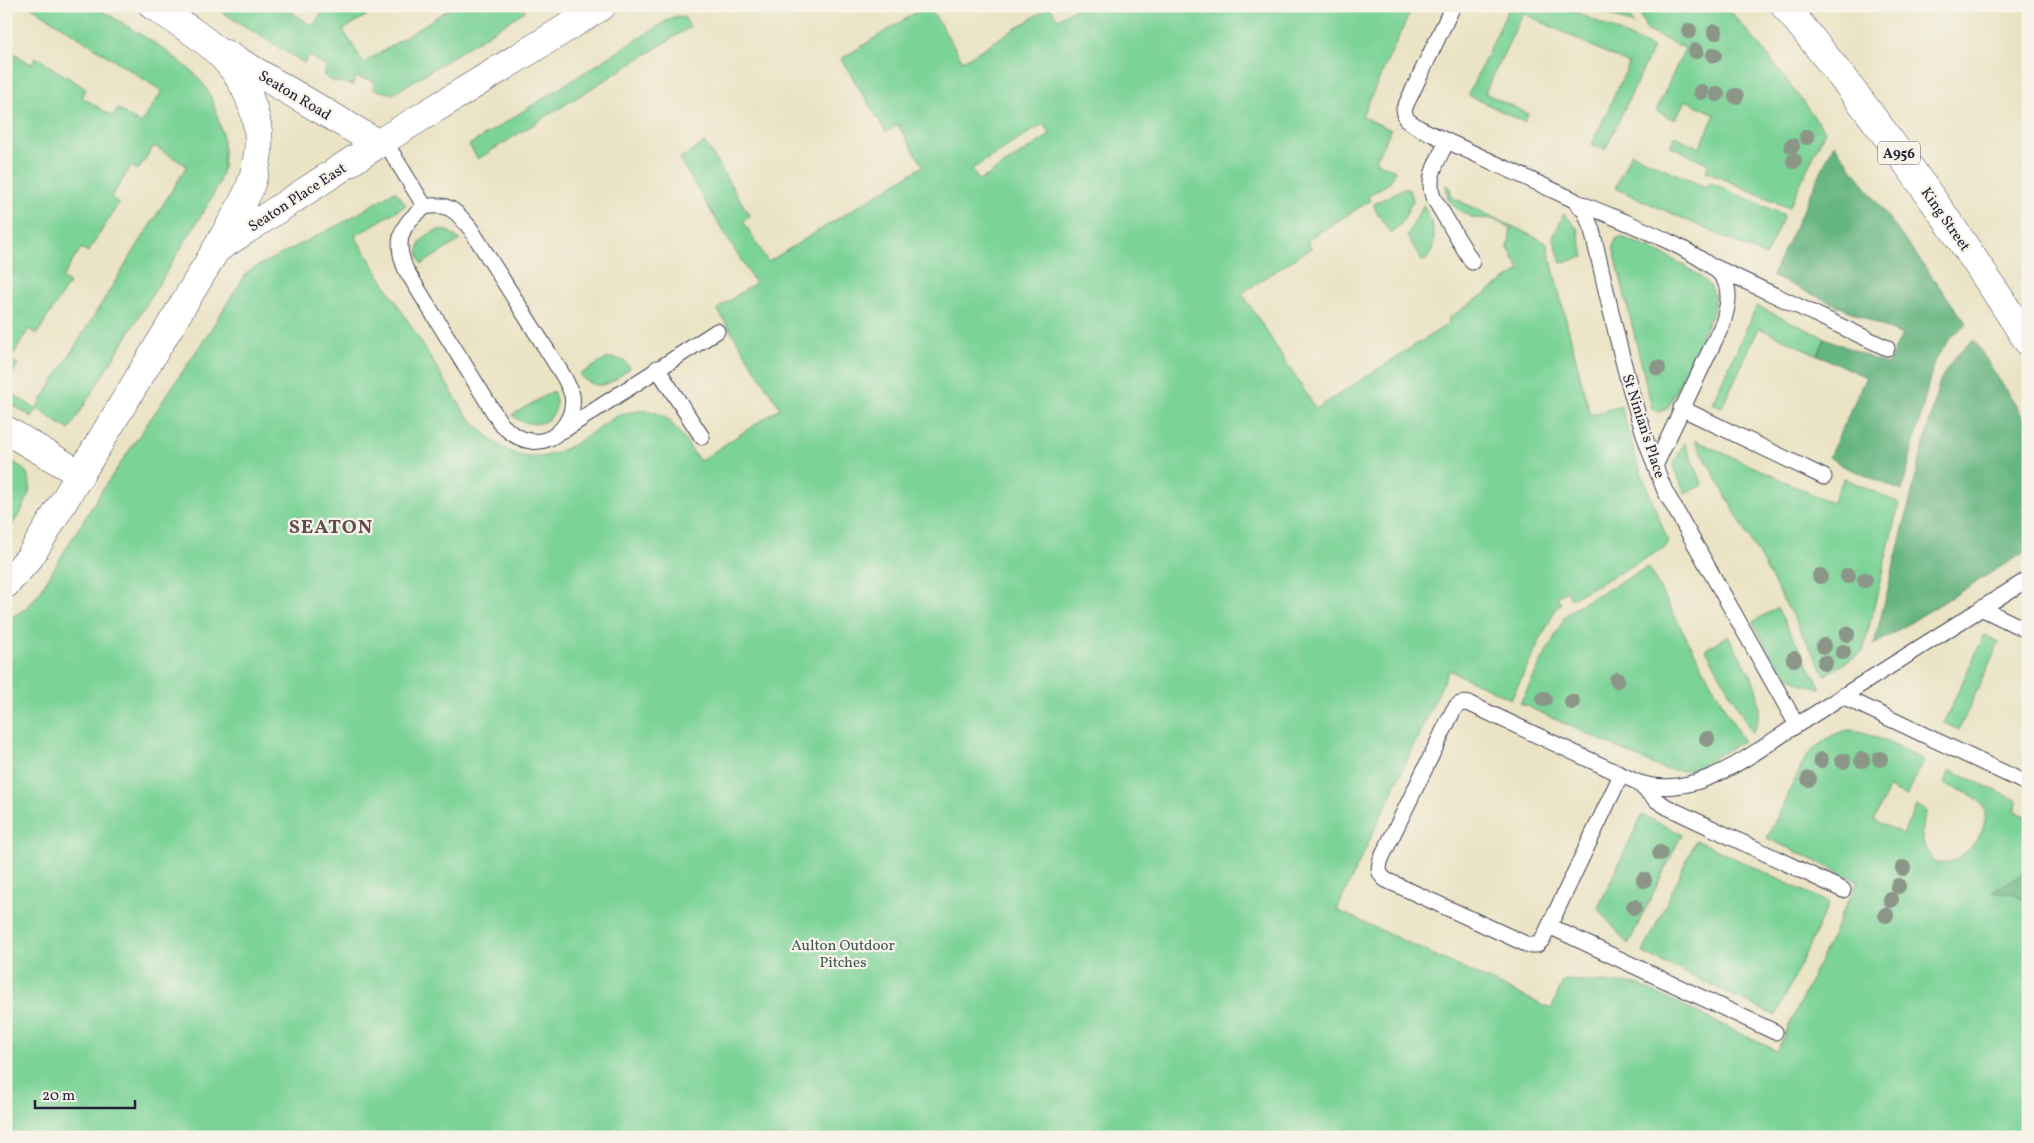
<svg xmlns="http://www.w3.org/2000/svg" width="2034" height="1143" viewBox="0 0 2034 1143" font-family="Vollkorn,serif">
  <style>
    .green { fill: #7cd397; stroke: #4f7a69; fill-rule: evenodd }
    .forest { fill: #65b580; stroke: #446c5e }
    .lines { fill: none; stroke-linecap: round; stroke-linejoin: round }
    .lane-casing { stroke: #403f50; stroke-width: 17 }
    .street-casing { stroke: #403f50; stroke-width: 29 }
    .primary-casing { stroke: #403f50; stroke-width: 29 }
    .lane { stroke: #fff; stroke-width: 15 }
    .street { stroke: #fff; stroke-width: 28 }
    .primary { stroke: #fff; stroke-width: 28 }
    .tree { fill: #8b9688 }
    .labels { text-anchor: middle; stroke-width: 4.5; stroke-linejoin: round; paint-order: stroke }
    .shield { fill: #f7f3e8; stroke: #62616f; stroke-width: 1 }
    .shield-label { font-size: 14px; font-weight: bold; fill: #22223b }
    .street-label { font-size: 15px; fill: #22223b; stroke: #f7f3e8 }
    .park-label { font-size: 15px; fill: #3d5757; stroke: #f7f3e8 }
    .district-label { font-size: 20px; font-weight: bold; letter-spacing: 1px; fill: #624a4e; stroke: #f7f3e8 }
  </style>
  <rect width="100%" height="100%" fill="#f7f3e8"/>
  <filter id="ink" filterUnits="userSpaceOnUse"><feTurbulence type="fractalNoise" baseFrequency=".02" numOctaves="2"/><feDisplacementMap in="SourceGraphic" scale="10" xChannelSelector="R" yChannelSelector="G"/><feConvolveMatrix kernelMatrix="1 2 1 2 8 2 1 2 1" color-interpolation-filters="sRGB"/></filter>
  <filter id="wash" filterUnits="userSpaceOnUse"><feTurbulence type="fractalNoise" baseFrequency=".0096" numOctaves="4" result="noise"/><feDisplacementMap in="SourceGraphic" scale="20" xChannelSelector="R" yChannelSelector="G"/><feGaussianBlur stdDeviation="1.12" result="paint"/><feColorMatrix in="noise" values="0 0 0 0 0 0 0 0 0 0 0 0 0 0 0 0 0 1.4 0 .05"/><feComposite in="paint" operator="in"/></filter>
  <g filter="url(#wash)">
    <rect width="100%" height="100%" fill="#eae3c4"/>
    <path class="green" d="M30,6H95L164,49L194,73L204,85L212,99L222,133L224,152L223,169L218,185L210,201L69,430L37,409L32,417L6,401V390L36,409L187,166L154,146L138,170L131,166L111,198L119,203L88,252L81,248L62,278L69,283L37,334L29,329L10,360L18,365L6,383V48L31,64L36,57L86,89L82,97L112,116L118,109L141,124L162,91Z
      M212,6H282L313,26L326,6H365L363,8L367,15L343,30L364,63L454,6H524L525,11L393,94L373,89L374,81L355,77L353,85L332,81L323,75L327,67L309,56L304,63Z
      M926,6H929L963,61L1050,7L1058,19L1079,6H1413L1362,116L1391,130L1375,161L1396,171L1389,183L1368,196L1370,201L1307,240L1311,248L1242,293L1316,409L1448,324L1449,318L1520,270L1508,248L1511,228L1492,219L1473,218L1458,210L1448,199L1446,185L1450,187L1451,197L1545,242L1547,244L1590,415L1621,406L1637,462L1668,541L1664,548L1571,599L1567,591L1557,596L1561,604L1556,608L1511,699L1449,670L1337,910L1551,1009L1564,980L1637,984L1777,1051L1858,881L1767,838L1806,757C1817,745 1835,730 1852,730C1869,731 1907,752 1924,760L1907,796L1889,788L1874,820L1903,834L1916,806L1927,811C1918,832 1920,845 1936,863C1961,868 1998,825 1981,803C1973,793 1956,789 1944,784L1950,770L2018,801L2014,811L2028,817V1137H6V621L28,607L39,593L99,495L204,340L245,275L252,269L346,221L395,191L406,205L355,236L465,413C473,421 480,430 489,437C537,480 572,445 615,417C667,397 673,427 700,461L780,408L717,309L755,283L679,159L705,143L750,216L743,221L768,262L923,166L898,125L886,132L841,59ZM1043,124L1050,135L979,181L972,169Z
      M1510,6H1564L1653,48L1605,150L1592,144L1629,64L1523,13L1485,93L1528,114L1524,122L1468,95Z
      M1591,6H1626L1633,25Z
      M1637,6H1726L1768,56L1825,131L1789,208L1706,171L1709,164L1670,146L1675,136L1700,148L1715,114L1685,100L1675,120L1656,111L1685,48L1647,31Z
      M679,16L684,17L690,27L478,159L469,145L673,17Z
      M1631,153L1707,188L1709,182L1784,215L1766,256L1615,188Z
      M1404,188L1409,190L1413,199L1412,203L1400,225L1390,233L1374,207V204Z
      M1423,205C1433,222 1440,243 1426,260L1422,261L1407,236Z
      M1564,214L1577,228L1584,257L1561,263L1553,237Z
      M438,230L448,231L460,240L422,264C413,247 422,235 438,230Z
      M1621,237C1642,244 1701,269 1712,289C1716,296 1715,304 1713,312L1670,403L1667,409L1658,412L1652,408L1650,400L1613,246L1617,238Z
      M1757,306L1825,338L1818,355L1759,328L1722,407L1712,403Z
      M615,358L624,361L630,368C611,383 600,394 579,375L606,359Z
      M553,391C566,418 535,435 512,415Z
      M1695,440L1832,503L1844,478L1899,503L1863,652L1825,675Z
      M1684,442L1703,485L1685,493L1673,466Z
      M6,458C13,462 21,466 26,472C39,490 16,519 6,534Z
      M1648,567L1743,741L1693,770L1685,771L1663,769L1520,703L1566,615L1579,605Z
      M1777,608L1821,688C1784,687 1768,650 1753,622Z
      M1984,635L1999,642L1959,730L1944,723Z
      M1728,636C1745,666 1772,699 1752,733L1706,649Z
      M1642,815L1682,834L1628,945L1598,908Z
      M1696,840L1829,903L1776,1016L1643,953Z"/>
    <path class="forest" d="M1834,144L1967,324L1952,336L1934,361L1902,491L1843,466L1829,457L1866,377L1818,355L1825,338L1887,365L1902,335L1772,276Z
      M1974,340L2028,425V550L1874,645L1939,384C1947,366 1958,351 1974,340Z
      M2028,871V901L2015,894L1992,891Z"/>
  </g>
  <g filter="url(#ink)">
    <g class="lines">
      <g class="lane-casing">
        <path id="lane" d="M1453,6L1404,109L1406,119L1419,128L1574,200L1585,212L1592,230C1613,317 1630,408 1665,491L1797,725L2028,579
          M384,140L425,207C449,202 456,211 470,228L564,377C567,383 570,389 572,395C576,418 556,445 531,441C519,440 510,433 501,424L406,270C394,242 400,224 425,207
          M1447,141C1438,161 1426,176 1433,197L1472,262
          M1577,202C1608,215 1712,254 1725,281C1731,295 1727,309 1723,323L1655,466
          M1715,267L1887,348
          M657,368L702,437
          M1681,408L1824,477
          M564,430L717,331
          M1981,608L2028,631
          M1842,696L2028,784
          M1621,775L1543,939L1537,945H1528L1386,880C1378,874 1378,868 1381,859L1453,711C1457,704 1461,702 1470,704L1637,782C1695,802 1751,754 1797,725
          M1639,784L1656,800L1667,807L1843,890
          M1549,926L1775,1032"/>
      </g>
      <g class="street-casing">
        <path id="street" d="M226,54L379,144
          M220,247L384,140L602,6
          M6,430L80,474
          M6,584L30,557C78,477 127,398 175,318C192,290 209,262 225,234C234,218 244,203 250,187C257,167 261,145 257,124C245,61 202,37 153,6"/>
      </g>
      <g class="primary-casing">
        <path id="primary" d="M1785,6C1873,113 1954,225 2028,342"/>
      </g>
      <use href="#lane" class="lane"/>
      <use href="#street" class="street"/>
      <use href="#primary" class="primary"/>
    </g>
    <g class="tree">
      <circle cx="1689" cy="31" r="8"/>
      <circle cx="1715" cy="32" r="8"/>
      <circle cx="1696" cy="51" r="8"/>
      <circle cx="1714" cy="55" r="8"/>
      <circle cx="1701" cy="92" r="8"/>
      <circle cx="1717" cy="94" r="8"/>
      <circle cx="1736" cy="96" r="8"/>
      <circle cx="1807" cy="137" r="8"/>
      <circle cx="1792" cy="146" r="8"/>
      <circle cx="1794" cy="161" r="8"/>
      <circle cx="1658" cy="368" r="8"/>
      <circle cx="1820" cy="576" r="8"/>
      <circle cx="1848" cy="576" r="8"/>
      <circle cx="1865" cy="580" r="8"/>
      <circle cx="1847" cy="634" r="8"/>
      <circle cx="1824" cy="646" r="8"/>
      <circle cx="1843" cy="652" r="8"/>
      <circle cx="1794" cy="659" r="8"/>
      <circle cx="1825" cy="663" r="8"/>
      <circle cx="1617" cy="680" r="8"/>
      <circle cx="1544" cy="699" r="8"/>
      <circle cx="1572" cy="702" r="8"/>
      <circle cx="1707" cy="739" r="8"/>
      <circle cx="1880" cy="759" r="8"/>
      <circle cx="1821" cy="760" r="8"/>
      <circle cx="1862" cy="760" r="8"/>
      <circle cx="1843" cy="761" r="8"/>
      <circle cx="1809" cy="779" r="8"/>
      <circle cx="1660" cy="853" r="8"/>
      <circle cx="1903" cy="868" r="8"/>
      <circle cx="1644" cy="880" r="8"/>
      <circle cx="1898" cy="886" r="8"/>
      <circle cx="1891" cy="900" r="8"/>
      <circle cx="1634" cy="907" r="8"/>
      <circle cx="1886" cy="915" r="8"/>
    </g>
  </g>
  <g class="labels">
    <rect class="shield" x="1878" y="141.5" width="42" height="23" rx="4"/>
    <g class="shield-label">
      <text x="1899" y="158">A956</text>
    </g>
    <g class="street-label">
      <text transform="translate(295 95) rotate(31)" y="5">Seaton Road</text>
      <text transform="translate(297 197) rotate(-33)" y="5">Seaton Place East</text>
      <text transform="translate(1946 219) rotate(55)" y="5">King Street</text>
      <text transform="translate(1644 426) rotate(72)" y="5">St Ninian's Place</text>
    </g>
    <g class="park-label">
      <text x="843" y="950">Aulton Outdoor<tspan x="843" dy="17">Pitches</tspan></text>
    </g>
    <g class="district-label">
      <text x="331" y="533">SEATON</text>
    </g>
  </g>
  <rect width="2034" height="1143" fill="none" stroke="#f7f3e8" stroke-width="25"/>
  <path d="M35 1100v8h100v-8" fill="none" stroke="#22223b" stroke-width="2.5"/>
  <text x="42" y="1100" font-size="15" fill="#22223b" stroke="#f7f3e8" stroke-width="4" paint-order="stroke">20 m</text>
</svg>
